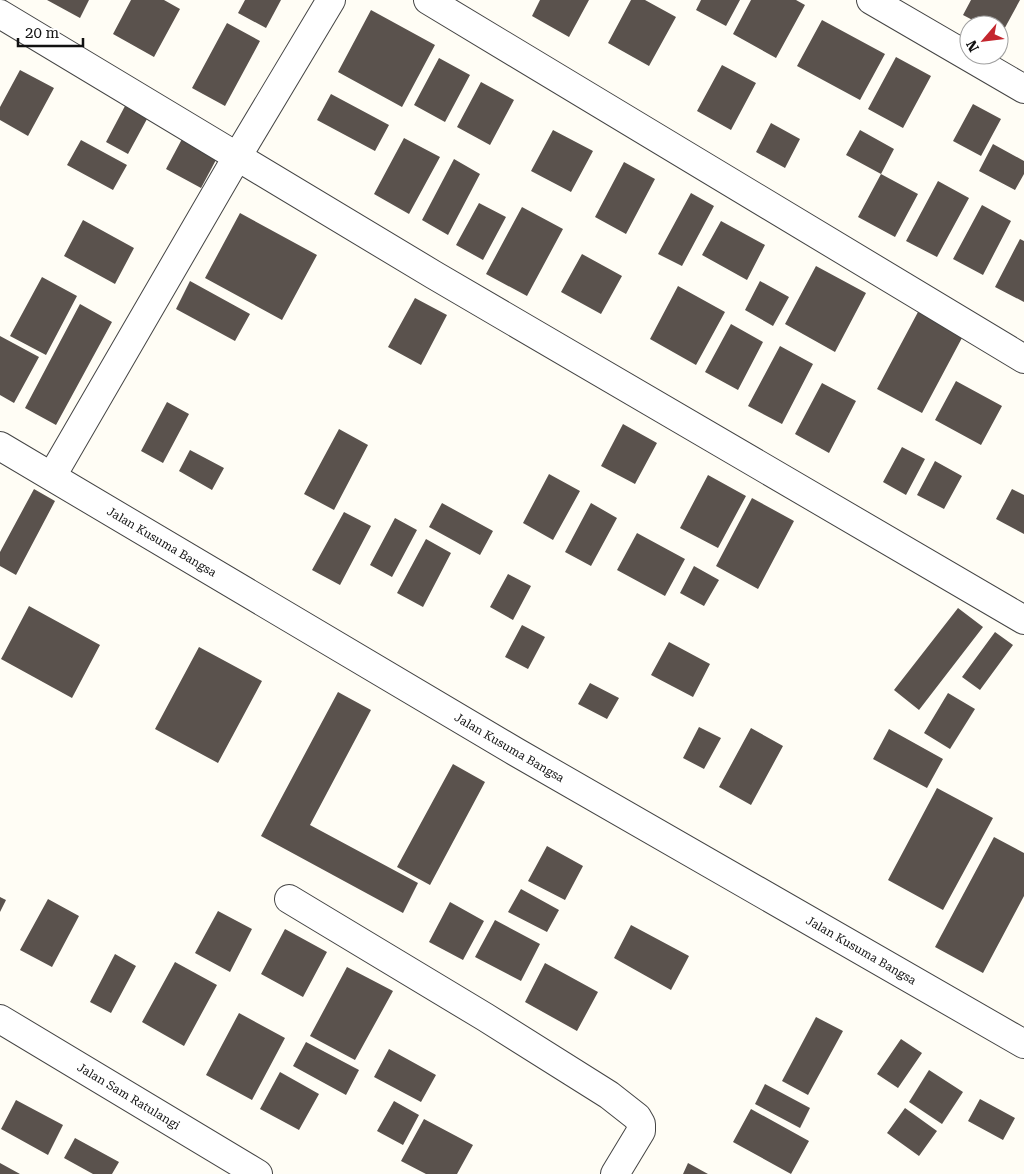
<svg xmlns="http://www.w3.org/2000/svg" width="1024" height="1174" viewBox="0 0 1024 1174" font-family="'Roboto Serif',serif">
  <style>
    .building { fill: #5a524d }
    .lines { fill: none; stroke-linecap: round; stroke-linejoin: round }
    .minor-casing { stroke: #444; stroke-width: 30 }
    .minor { stroke: #fff; stroke-width: 28 }
    .labels { text-anchor: middle; stroke-width: 5; stroke-linejoin: round; paint-order: stroke }
    .street-label { font-size: 12px; fill: #111; stroke: #fff }
  </style>
  <rect width="100%" height="100%" fill="#fffdf5"/>
  <path class="building" d="M47,0H89L80,18Z
    M131,0H164L180,9L154,57L113,34Z
    M245,0H281L266,28L238,13Z
    M540,0H589L569,37L532,16Z
    M631,0H645L676,17L649,66L608,43Z
    M701,0H740L726,26L696,10Z
    M751,0H796L805,5L776,58L733,34Z
    M971,0H1020L1001,35L999,34V25H982L963,15Z
    M371,10L435,45L402,107L338,72Z
    M822,20L885,54L860,100L797,66Z
    M227,23L260,41L225,106L192,88Z
    M896,57L931,76L903,128L868,109Z
    M439,58L470,75L445,122L414,105Z
    M722,65L756,83L731,130L697,111Z
    M20,70L54,88L28,136L0,120V107Z
    M481,82L514,100L490,145L457,127Z
    M331,94L389,125L375,151L317,120Z
    M973,104L1001,119L981,156L953,141Z
    M125,106L147,119L128,154L106,142Z
    M771,123L800,139L785,168L756,152Z
    M553,130L593,151L571,192L531,171Z
    M860,130L894,149L881,174L846,155Z
    M404,138L440,157L409,214L374,194Z
    M182,139L217,158L201,188L166,169Z
    M81,140L127,165L113,190L67,165Z
    M993,144L1024,161V174L1015,190L979,171Z
    M454,159L480,174L448,235L422,220Z
    M624,162L655,179L626,234L595,217Z
    M881,174L918,194L895,237L858,217Z
    M938,181L969,198L937,257L906,241Z
    M691,193L714,206L682,266L658,254Z
    M479,203L506,217L483,260L456,245Z
    M982,205L1011,221L983,275L953,259Z
    M522,207L563,229L527,296L486,274Z
    M240,213L317,255L282,320L205,278Z
    M83,220L134,248L115,284L64,256Z
    M721,221L765,245L747,280L702,255Z
    M1020,239L1024,241V302L995,287Z
    M582,254L622,276L601,314L561,292Z
    M816,266L866,293L835,352L785,324Z
    M42,277L77,296L46,355L10,336Z
    M190,281L250,314L235,341L176,309Z
    M760,281L789,297L773,326L745,310Z
    M678,286L725,312L696,365L650,339Z
    M415,298L447,315L421,365L388,347Z
    M80,304L112,322L56,425L25,408Z
    M918,312L963,336L922,413L877,389Z
    M731,324L763,342L738,390L705,372Z
    M0,336L39,357L14,403L0,395Z
    M780,346L813,364L782,424L748,406Z
    M956,381L1002,406L981,445L935,420Z
    M822,383L856,401L829,453L795,434Z
    M167,402L189,414L163,463L141,451Z
    M623,424L657,443L635,484L601,466Z
    M339,429L368,445L334,510L304,494Z
    M902,447L925,459L906,495L883,482Z
    M190,450L224,468L212,490L179,471Z
    M935,461L962,476L944,509L917,495Z
    M549,474L580,491L553,540L523,523Z
    M708,475L746,496L718,548L680,528Z
    M34,489L55,501L16,575L0,566V552Z
    M1012,489L1024,495V534L996,519Z
    M752,498L794,521L758,589L716,566Z
    M442,503L493,531L480,555L429,527Z
    M591,503L617,518L591,566L565,552Z
    M344,512L371,526L340,585L312,570Z
    M395,518L417,530L392,577L370,565Z
    M637,533L685,559L665,596L617,570Z
    M426,539L451,553L423,607L397,593Z
    M694,566L719,580L704,606L680,593Z
    M508,574L531,586L513,620L490,607Z
    M29,606L100,645L72,698L1,659Z
    M958,608L983,627L919,710L894,690Z
    M522,625L545,637L528,669L505,657Z
    M995,632L1013,645L980,690L962,677Z
    M669,642L710,664L693,697L651,675Z
    M199,647L262,681L218,763L155,729Z
    M590,683L619,698L607,719L578,704Z
    M338,692L371,710L310,825L418,883L403,913L261,836Z
    M948,693L975,709L950,749L924,733Z
    M699,727L721,738L704,769L683,758Z
    M751,728L783,746L751,805L719,787Z
    M889,729L943,759L927,788L873,759Z
    M453,764L485,782L430,885L397,867Z
    M937,788L993,818L943,910L888,880Z
    M994,837L1024,853V896L983,973L935,947Z
    M547,846L583,866L565,900L528,881Z
    M521,889L559,910L547,932L508,912Z
    M0,897L6,900L0,912Z
    M48,899L79,916L52,967L20,950Z
    M450,902L484,921L463,960L429,942Z
    M218,911L252,929L230,972L195,953Z
    M495,920L540,944L521,981L475,957Z
    M631,925L689,956L671,990L614,958Z
    M285,929L327,952L303,997L261,974Z
    M115,954L136,966L111,1013L90,1002Z
    M175,962L217,985L184,1046L142,1022Z
    M545,963L598,992L577,1031L525,1002Z
    M347,967L393,991L355,1060L310,1036Z
    M239,1013L285,1038L252,1100L206,1075Z
    M816,1017L843,1031L808,1095L782,1081Z
    M901,1039L922,1053L898,1088L877,1074Z
    M306,1042L359,1070L346,1095L293,1066Z
    M389,1049L436,1075L421,1102L374,1077Z
    M929,1070L963,1092L942,1124L909,1102Z
    M280,1072L319,1094L299,1130L260,1109Z
    M765,1084L810,1108L800,1128L755,1104Z
    M980,1099L1015,1118L1003,1140L968,1121Z
    M16,1100L63,1125L48,1155L1,1129Z
    M394,1101L419,1115L403,1145L377,1131Z
    M905,1108L937,1131L919,1156L887,1133Z
    M751,1109L809,1141L791,1174L733,1142Z
    M424,1119L473,1145L457,1174H426L401,1161Z
    M75,1138L119,1162L112,1174H93L64,1158Z
    M0,1163L20,1174H0Z
    M688,1163L708,1174H683Z"/>
  <g class="lines">
    <g class="minor-casing">
      <g id="minor">
        <path d="M428,0L1024,359"/>
        <path d="M871,0L1024,89"/>
        <path d="M0,14L434,275L1024,620"/>
        <path id="s1" d="M0,446L516,752L1024,1044"/>
        <path d="M52,476L237,157L331,0"/>
        <path d="M289,899L485,1017L609,1095L637,1117L641,1124V1131L615,1174"/>
        <path id="s2" d="M0,1019L258,1174"/>
      </g>
    </g>
    <use href="#minor" class="minor"/>
  </g>
  <g class="labels">
    <g class="street-label">
      <text dy="4" stroke="none"><textPath href="#s1" startOffset="188">Jalan Kusuma Bangsa</textPath></text>
      <text dy="4" stroke="none"><textPath href="#s1" startOffset="592">Jalan Kusuma Bangsa</textPath></text>
      <text dy="4" stroke="none"><textPath href="#s1" startOffset="998">Jalan Kusuma Bangsa</textPath></text>
      <text dy="4" stroke="none"><textPath href="#s2" startOffset="150">Jalan Sam Ratulangi</textPath></text>
    </g>
  </g>
  <g transform="translate(984 40) rotate(242)"><circle r="24" fill="#ffffff" stroke="#a0a0a0"/>
  <path d="M0-4L9 19L0 12L-9 19Z" fill="#c4262e"/>
  <text y="-8" font-size="14" font-weight="bold" text-anchor="middle" fill="#111111">N</text>
  </g>
  <path d="M18 38v8h65v-8" fill="none" stroke="#111111" stroke-width="2.5"/>
  <text x="25" y="38" font-size="15" fill="#111111" stroke="#ffffff" stroke-width="4" paint-order="stroke">20 m</text>
</svg>
